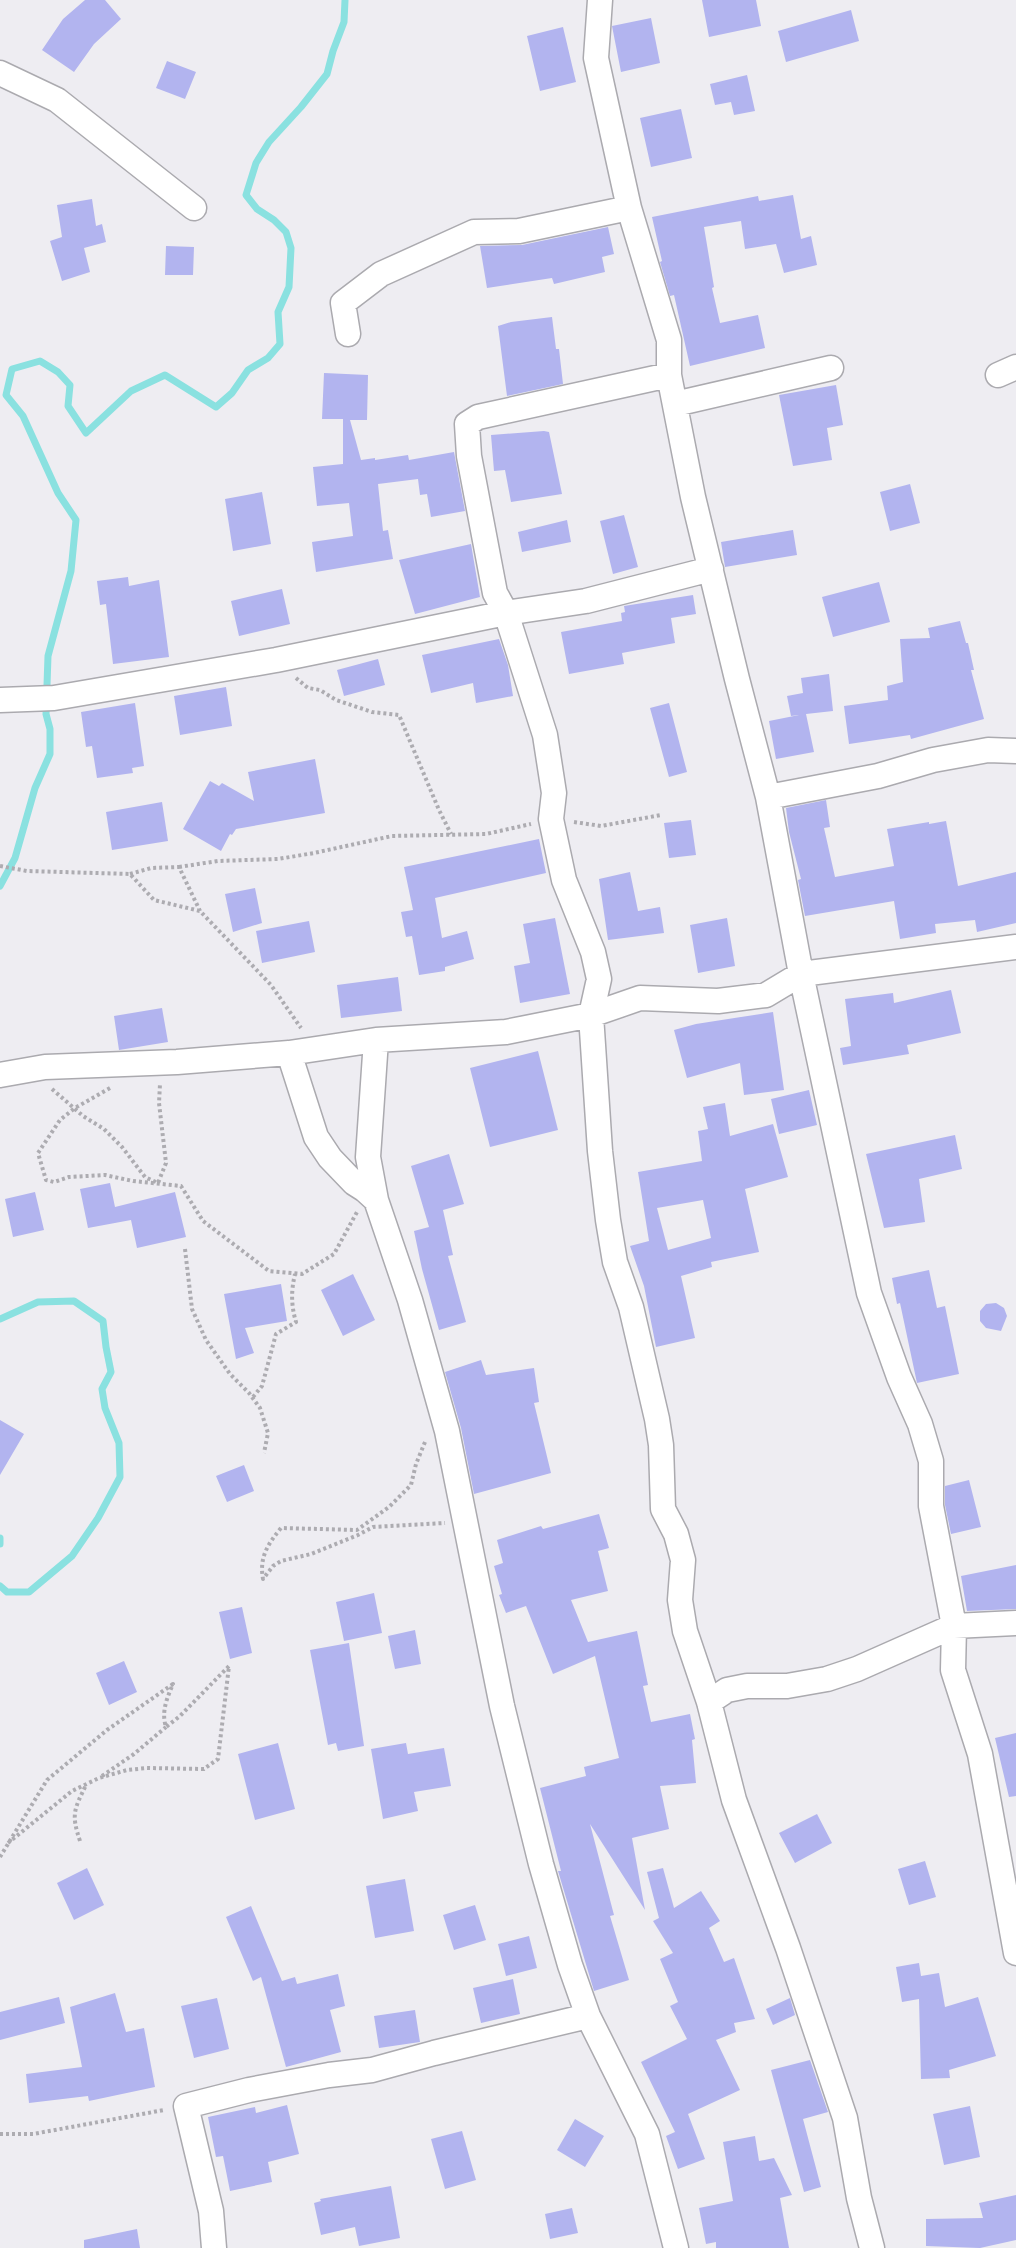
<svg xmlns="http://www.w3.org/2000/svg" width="1016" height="2248" viewBox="0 0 1016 2248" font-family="Helvetica,sans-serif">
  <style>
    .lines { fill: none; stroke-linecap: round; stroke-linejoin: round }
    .stream { stroke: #8ae1e0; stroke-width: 7 }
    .building { fill: #b2b4ef; fill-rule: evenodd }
    .minor-casing { stroke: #abaaaf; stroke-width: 27 }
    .path { stroke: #adacb1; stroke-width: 4; stroke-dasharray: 3 3; stroke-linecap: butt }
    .minor { stroke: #fff; stroke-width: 24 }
  </style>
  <rect width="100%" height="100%" fill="#eeedf2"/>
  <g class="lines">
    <path class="stream" d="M0,886L15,858L35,788L50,754V729L46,714L48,656L71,571L76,520L58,493L23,416L6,395L12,369L40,361L58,372L70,385L68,406L86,433L131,391L165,375L216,407L232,393L248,370L268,358L280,344L278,312L289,287L291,248L286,232L274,220L257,209L246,195L256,163L269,142L301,107L327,74L333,51L344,22L345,0
      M0,1319L38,1302L74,1301L103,1321L106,1347L111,1372L102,1389L105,1408L119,1443L120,1477L98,1518L72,1556L29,1592H7L0,1586
      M0,1538V1544"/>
  </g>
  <path class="building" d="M85,0H105L121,19L94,44L74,72L42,50L63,19Z
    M702,0H756L761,26L709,37Z
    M851,10L859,41L786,62L778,31Z
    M651,18L660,63L621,72L612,26Z
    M563,27L576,82L540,91L527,36Z
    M167,61L196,72L185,99L156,88Z
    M747,75L755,111L734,115L731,102L715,105L710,84Z
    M681,109L692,158L651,167L640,118Z
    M793,195L801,239L811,236L817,265L784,273L776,244L745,249L741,221L704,227L714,287L712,288L720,323L758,315L765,348L690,366L674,295L670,296L660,262L662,261L652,217L758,196L759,201Z
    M92,199L96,226L102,224L106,242L84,248L90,272L62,281L50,241L62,237L57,205Z
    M608,227L614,254L602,257L605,272L554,284L552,278L487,288L480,246L522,245Z
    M166,246L194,247L193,275H165Z
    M552,317L556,349H559L563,384L507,396L498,326L511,322Z
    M324,373L368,375L367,420H350L361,460L375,458V460L408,455L409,460L454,452L465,511L431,517L427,494L420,495L418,479L378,484L383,531L388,530L393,559L316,572L312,542L353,536L349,503L317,506L313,467L343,464V419H322Z
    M836,385L843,425L827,428L832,460L793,466L779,395Z
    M544,431L549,432L562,494L511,502L505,470L494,471L491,435Z
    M910,484L920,523L890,531L880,492Z
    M262,492L271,544L233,551L225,499Z
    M624,515L638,567L613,574L600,521Z
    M567,520L571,542L522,552L518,532Z
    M793,530L797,555L725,567L721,542Z
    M471,544L480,597L415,614L399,560Z
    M128,577L129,586L159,580L169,657L113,664L106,604L100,605L97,581Z
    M879,582L890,622L833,637L822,597Z
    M282,589L290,624L239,636L231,601Z
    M693,595L696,614L671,618L675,643L622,653L624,664L569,674L561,632L622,621L621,613L625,612L624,606Z
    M960,621L966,643H968L974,670H971L984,719L911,739L910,735L849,744L844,706L888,700L887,686L903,682L900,639L930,638L928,628Z
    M499,639L508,665L513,696L476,703L473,683L431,693L422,655Z
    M378,659L385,685L344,696L337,670Z
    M829,674L833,711L806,714L814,752L776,759L769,721L799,715L791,716L787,696L803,693L801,678Z
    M226,687L232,726L180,735L174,696Z
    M135,703L144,766L132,768L133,773L97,778L92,746L86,747L81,712Z
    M669,703L687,772L669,777L650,708Z
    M315,759L325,813L236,829L232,835L230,834L221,851L183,829L210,781L219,786L222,783L254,801L248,772Z
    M826,800L830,827L824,828L835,877L894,866L887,829L929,822V824L946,821L958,886L1016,872V923L977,932L975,920L935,924L936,933L900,939L894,901L805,916L798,880L801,879L789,832L786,808Z
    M162,802L168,841L112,850L106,812Z
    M691,820L696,855L669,858L664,823Z
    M539,839L546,873L435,898L442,938L467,931L474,959L445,967V971L419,975L412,936L406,937L401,912L413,910L404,867Z
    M630,872L638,911L660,907L664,933L608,940L599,879Z
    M255,888L262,923L233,932L225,894Z
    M555,918L570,994L520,1003L514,966L530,963L523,924Z
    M727,918L735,966L698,973L690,925Z
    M309,921L315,952L262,963L256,931Z
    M398,977L402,1011L341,1018L337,985Z
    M951,990L961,1033L907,1045L909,1054L843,1065L840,1048L851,1046L845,999L893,993L894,1003Z
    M162,1008L168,1042L119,1050L114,1016Z
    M773,1012L784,1090L744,1095L740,1063L687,1078L674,1030L696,1024Z
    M538,1051L558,1130L490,1147L470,1068Z
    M809,1090L817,1125L779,1134L771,1099Z
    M725,1103L730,1136L773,1124L788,1177L745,1189L759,1252L711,1262L712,1267L681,1276L695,1338L656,1347L644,1286L630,1246L649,1241L638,1172L702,1161L698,1131L708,1129L703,1107ZM703,1200L711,1238L668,1250L657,1208Z
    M955,1135L962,1169L919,1179L925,1222L884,1228L866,1154Z
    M449,1154L464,1204L443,1210L453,1255L448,1256L466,1322L439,1330L422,1269L414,1231L429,1227L411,1166Z
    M110,1183L115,1207L175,1192L186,1237L137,1248L131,1220L88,1228L80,1189Z
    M35,1192L44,1230L13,1237L5,1199Z
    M929,1270L937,1308L945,1306L959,1374L917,1383L900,1303L897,1304L892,1278Z
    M353,1274L375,1320L343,1336L321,1290Z
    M281,1284L287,1321L245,1328L254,1353L236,1359L224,1294Z
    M996,1303L1004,1308L1007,1316L1001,1331L986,1328L980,1321V1311L986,1304Z
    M481,1360L486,1375L534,1368L539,1402L534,1403L551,1473L474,1494L461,1428L445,1372Z
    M0,1420L24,1434L0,1475Z
    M244,1465L254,1491L227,1502L216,1476Z
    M969,1480L981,1527L951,1534L945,1505V1486Z
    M599,1514L609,1548L598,1551L608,1591L571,1600L588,1642L637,1631L648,1685L643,1686L651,1722L690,1714L695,1739L692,1740L696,1783L660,1786L669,1829L632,1838L645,1910L590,1824L614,1915L610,1916L629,1980L594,1991L558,1871H561L540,1788L586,1776L584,1767L619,1758L595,1656L553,1674L526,1606L506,1613L499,1595L502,1594L494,1566L503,1563L497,1540L541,1526L543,1529Z
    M1016,1565V1609L967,1611L961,1576Z
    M374,1593L382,1633L344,1641L336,1602Z
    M242,1607L252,1653L230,1659L219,1612Z
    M415,1630L421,1664L395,1669L388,1636Z
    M349,1643L364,1746L338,1751L336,1743L328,1745L310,1650Z
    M124,1661L137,1692L109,1705L96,1673Z
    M1016,1733V1796L1009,1797L995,1738Z
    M278,1743L295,1809L255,1820L238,1754Z
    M406,1743L408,1754L444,1748L451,1786L414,1792L418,1811L383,1819L371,1749Z
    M817,1814L832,1843L795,1863L779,1833Z
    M925,1861L936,1897L909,1905L898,1869Z
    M87,1868L104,1905L74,1920L57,1883Z
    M663,1868L674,1908L701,1891L720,1921L709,1928L724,1962L734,1958L755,2019L734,2023L736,2032L716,2040L740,2090L688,2114L705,2159L678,2169L666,2136L675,2132L641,2062L687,2039L670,2006L678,2002L660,1959L673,1953L653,1921L659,1918L647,1872Z
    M405,1879L414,1931L375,1938L366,1886Z
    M475,1905L486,1940L454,1950L443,1915Z
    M251,1906L282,1981L295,1977L297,1984L338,1974L345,2006L330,2010L341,2052L286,2067L261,1977L253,1981L226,1917Z
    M529,1936L537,1968L506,1976L498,1944Z
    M919,1963L921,1976L939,1973L945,2007L978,1997L996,2056L949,2070L950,2078L921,2079L919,1999L902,2002L896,1967Z
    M513,1979L520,2014L481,2023L473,1988Z
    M115,1993L126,2032L144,2028L155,2087L89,2101L88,2096L29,2103L26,2074L82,2067L70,2007Z
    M59,1997L65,2023L0,2040V2012Z
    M217,1998L229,2049L194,2058L181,2006Z
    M790,1998L795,2015L773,2025L766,2009Z
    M415,2010L420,2042L379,2048L374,2016Z
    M810,2060L828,2112L803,2119L821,2187L804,2192L771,2070Z
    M287,2105L299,2154L268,2162L272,2182L230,2191L223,2156L216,2157L208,2117L255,2107L256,2113Z
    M970,2106L980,2157L944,2165L933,2114Z
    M575,2119L604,2136L585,2167L557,2150Z
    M462,2131L476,2180L445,2189L431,2139Z
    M755,2136L759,2161L774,2158L792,2195L780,2198L789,2248H716V2242L706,2244L699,2208L733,2201L723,2142Z
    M391,2186L400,2238L359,2246L355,2227L321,2235L314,2203L321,2201L320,2199Z
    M1016,2195V2240L980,2248L926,2246V2219L983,2218L979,2203Z
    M572,2208L578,2233L550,2239L545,2214Z
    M137,2229L140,2248H84V2240Z"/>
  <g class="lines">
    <g class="minor-casing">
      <path id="minor" d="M600,0L596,58L629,208L669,340V375L693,497L737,679L768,797L801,974L869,1293L899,1377L920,1424L931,1461V1506L954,1626L953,1670L980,1754L1016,1953
        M0,73L57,100L194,208
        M348,334L343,303L381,274L474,232L519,231L629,208
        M669,375L478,417L467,424L469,456L495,593L506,613L545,735L554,793L551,819L564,880L593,952L599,979L591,1015L600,1151L608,1220L615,1262L631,1307L657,1419L661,1445L663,1509L676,1534L683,1560L680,1600L685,1631L709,1702L734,1800L788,1948L845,2118L859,2198L872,2248
        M998,375L1016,367
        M675,404L831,368
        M0,700L54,698L276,660L506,613L586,601L711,569
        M768,797L878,776L933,760L988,750L1016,751
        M376,1040L368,1157L376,1200L410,1300L447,1431L502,1706L541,1864L570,1965L588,2016L647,2134L676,2248
        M289,1053L316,1137L330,1158L354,1183L365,1190L376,1200
        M0,1075L45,1067L177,1062L289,1053L376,1040L506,1032L591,1015L640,998L718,1001L766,995L801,974L1016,947
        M709,1702L727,1690L747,1686H787L827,1679L857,1669L954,1626L1016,1623
        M214,2248L211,2211L186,2106L249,2090L329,2075L372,2070L434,2053L588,2016"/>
    </g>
    <path class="path" d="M296,678L308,688L320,690L336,700L372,712L399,715L439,810L451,834
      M574,822L601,826L661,815
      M0,866L27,871L130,874L154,900L200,911L271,985L301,1028
      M179,867L218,861L278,859L314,853L392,836L486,834L531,824
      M130,874L151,868L179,867L200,911
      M110,1088L75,1108L60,1120L38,1153L46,1180L54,1182L69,1177L105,1175L133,1181L181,1186L203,1221L269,1271L302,1274L334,1254L357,1212
      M52,1089L83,1116L104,1129L122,1147L145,1177L158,1183L166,1163L159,1103L160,1084
      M185,1249L192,1309L206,1340L230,1374L249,1393L260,1408L268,1433L264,1453
      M253,1397L262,1386L276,1334L296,1322C291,1305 291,1291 295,1274
      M425,1442L416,1464L411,1485L389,1507L357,1530L281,1528C268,1544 259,1557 263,1579L273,1566L281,1561L311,1554L358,1535L373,1527L445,1523
      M102,1776L134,1754L166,1727
      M80,1841C71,1814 74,1810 86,1785
      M0,1857L47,1780L107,1730L173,1684C167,1698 161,1712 166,1727L180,1716L229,1666L218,1759L204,1769L147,1768L127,1770L99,1778L72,1791L8,1843
      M0,2134H33L164,2110"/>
    <use href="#minor" class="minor"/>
  </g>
</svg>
